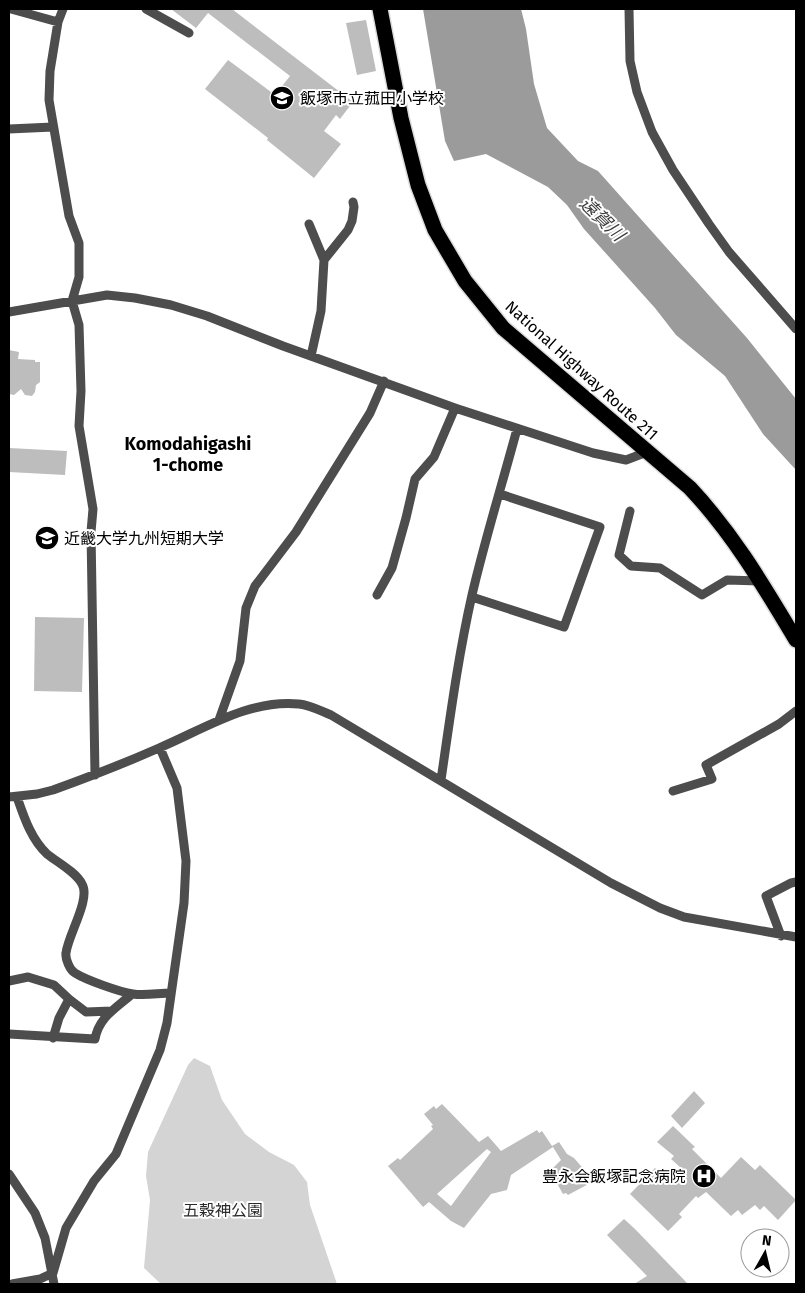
<svg xmlns="http://www.w3.org/2000/svg" width="805" height="1293" viewBox="0 0 805 1293" font-family="'Fira Sans','Noto Sans JP',sans-serif">
  <style>
    .green { fill: #d4d4d4 }
    .water { fill: #9b9b9b }
    .building { fill: #bdbdbd; fill-rule: evenodd }
    .lines { fill: none; stroke-linecap: round; stroke-linejoin: round }
    .highway-casing { stroke: #dbdbdb; stroke-width: 18 }
    .minor { stroke: #4d4d4d; stroke-width: 9 }
    .highway { stroke: #000; stroke-width: 15 }
    .labels { text-anchor: middle; stroke-width: 4; stroke-linejoin: round; paint-order: stroke }
    .poi-label { font-size: 16px; fill: #000; stroke: #fff; text-anchor: start }
    .street-label { font-size: 16px; fill: #000; stroke: #fff }
    .park-label { font-size: 16px; fill: #2b2b2b; stroke: #fff }
    .water-label { font-size: 18px; font-style: italic; fill: #3c3c3c; stroke: #fff }
    .neighbourhood-label { font-size: 18px; font-weight: bold; fill: #000; stroke: #fff }
  </style>
  <rect width="100%" height="100%" fill="#fff"/>
  <path class="green" d="M194,1058L210,1066L222,1100L245,1134L269,1152L294,1165L307,1182L310,1205L337,1284H161L144,1268L150,1200L146,1176L148,1152L188,1065Z"/>
  <path class="water" d="M423,9H521L526,29L534,84L547,128L578,161L598,171L747,338L796,399V470L763,434L725,376L676,335L655,308L584,229L567,205L548,187L486,154L454,161L445,141Z"/>
  <path class="building" d="M171,9H232L353,102L340,119L336,115L324,131L341,144L314,178L267,140L268,138L205,89L228,60L275,95L290,76L208,13L196,28Z
    M366,20L376,71L357,75L346,23Z
    M9,350L19,352L18,359L35,360V362H40V382L36,385L35,392L32,396L25,395L21,389L14,395L9,394Z
    M9,448L67,451L65,475L9,472Z
    M35,617L84,618L82,692L34,691Z
    M694,1091L705,1103L682,1128L671,1116Z
    M442,1104L479,1142L488,1136L501,1151L537,1130L539,1133L542,1131L552,1146L559,1142L567,1154L574,1158L594,1181L568,1195L566,1193L563,1194L550,1171L561,1160L553,1147L511,1175L507,1190L491,1194L464,1228L451,1221L429,1202L423,1207L388,1166L398,1158L400,1160L433,1129L431,1126L433,1125L424,1114L434,1106L436,1109ZM487,1149L491,1152L451,1206L437,1194Z
    M673,1126L695,1147L692,1149L721,1178L741,1157L755,1170L760,1165L796,1200L778,1220L764,1206L760,1210L755,1205L742,1215L738,1210L731,1216L706,1192L698,1198L696,1196L679,1214L682,1217L668,1231L630,1194L655,1168L669,1180L681,1168L671,1159L674,1156L657,1142Z
    M624,1219L635,1229L688,1284H634L647,1276L607,1235Z"/>
  <g class="lines">
    <g class="highway-casing">
      <path id="highway" d="M380,9L401,118L418,185L435,230L465,281L503,328L690,488C734,535 763,585 796,640"/>
    </g>
    <path class="minor" d="M11,9L58,22
      M63,9L58,22L50,71L49,100L69,216L79,243V277L72,301L79,325L81,391L79,426L93,509L91,532L95,775
      M146,9L189,33
      M629,9L630,61L637,92L652,132L673,170L709,224L729,252L796,329
      M9,129L53,127
      M309,224L324,260
      M9,312L107,295L135,298L171,305L207,316L283,346L455,408L593,453L626,460L647,452
      M311,356L321,311L324,260L348,230L352,221L354,207L353,202
      M630,511L619,555L631,566L660,568L702,595L727,580L760,581
      M377,595L392,568L406,518L415,479L434,457L455,408
      M472,597L564,627L600,527L500,494
      M219,720L240,661L246,608L255,586L296,532L370,413L384,381
      M441,780C450,718 458,657 472,595C485,539 502,485 517,429
      M673,791L712,779L706,765L779,724L796,711
      M9,797L37,794L53,790C89,777 125,763 159,748C204,729 249,699 299,704C310,705 321,711 331,715L611,883L660,908L684,917L796,937
      M17,797C24,817 31,839 47,854C57,862 76,872 82,884C91,899 68,935 66,953C65,959 70,970 75,973C86,980 120,992 133,994C145,996 159,993 171,993
      M781,936L766,896L791,883L796,882
      M9,981L28,977L54,985L69,999L86,1012L112,1011
      M9,1034L95,1039C99,1017 116,1008 132,994
      M53,1038L59,1018L69,999
      M9,1174L35,1213L45,1238L54,1284
      M53,1273L66,1228L94,1181L116,1154L160,1050L167,1023L184,903L186,861L177,788L160,748
      M12,1284L40,1279L53,1273"/>
    <use href="#highway" class="highway"/>
  </g>
  <defs>
    <g id="school-disc" transform="scale(1.25)"><circle r="9.5" fill="#000" stroke="#fff"/><path d="M0-5L7-2L0 1L-7-2ZM-4 1L0 2.5L4 1V4Q0 6-4 4Z" fill="#fff"/></g>
    <g id="university-disc" transform="scale(1.25)"><circle r="9.5" fill="#000" stroke="#fff"/><path d="M0-5L7-2L0 1L-7-2ZM-4 1L0 2.5L4 1V4Q0 6-4 4Z" fill="#fff"/></g>
    <g id="hospital-disc" transform="scale(1.25)"><circle r="9.5" fill="#000" stroke="#fff"/><path d="M-5-5h3v3.5h4V-5h3V5h-3V1.5h-4V5h-3Z" fill="#fff"/></g>
  </defs>
  <g fill-rule="evenodd">
    <use href="#school-disc" x="282" y="98"/>
    <use href="#university-disc" x="47" y="538"/>
    <use href="#hospital-disc" x="704" y="1176"/>
  </g>
  <g class="labels">
    <g class="poi-label">
      <text x="300" y="104">飯塚市立菰田小学校</text>
      <text x="64" y="544">近畿大学九州短期大学</text>
      <text x="686" y="1182" text-anchor="end">豊永会飯塚記念病院</text>
    </g>
    <g class="street-label">
      <text transform="translate(582 370) rotate(42)" y="6">National Highway Route 211</text>
    </g>
    <g class="park-label">
      <text x="223" y="1216">五穀神公園</text>
    </g>
    <g class="water-label">
      <text transform="translate(602 219) rotate(44)" y="6">遠賀川</text>
    </g>
    <g class="neighbourhood-label">
      <text x="188" y="450">Komodahigashi<tspan x="188" dy="21">1-chome</tspan></text>
    </g>
  </g>
  <rect width="805" height="1293" fill="none" stroke="#000000" stroke-width="20"/>
  <g transform="translate(765 1253) rotate(8)"><circle r="24" fill="#ffffff" stroke="#999999"/>
  <path d="M0-4L9 19L0 12L-9 19Z" fill="#000000"/>
  <text y="-8" font-size="14" font-weight="bold" text-anchor="middle" fill="#000000">N</text>
  </g>
</svg>
